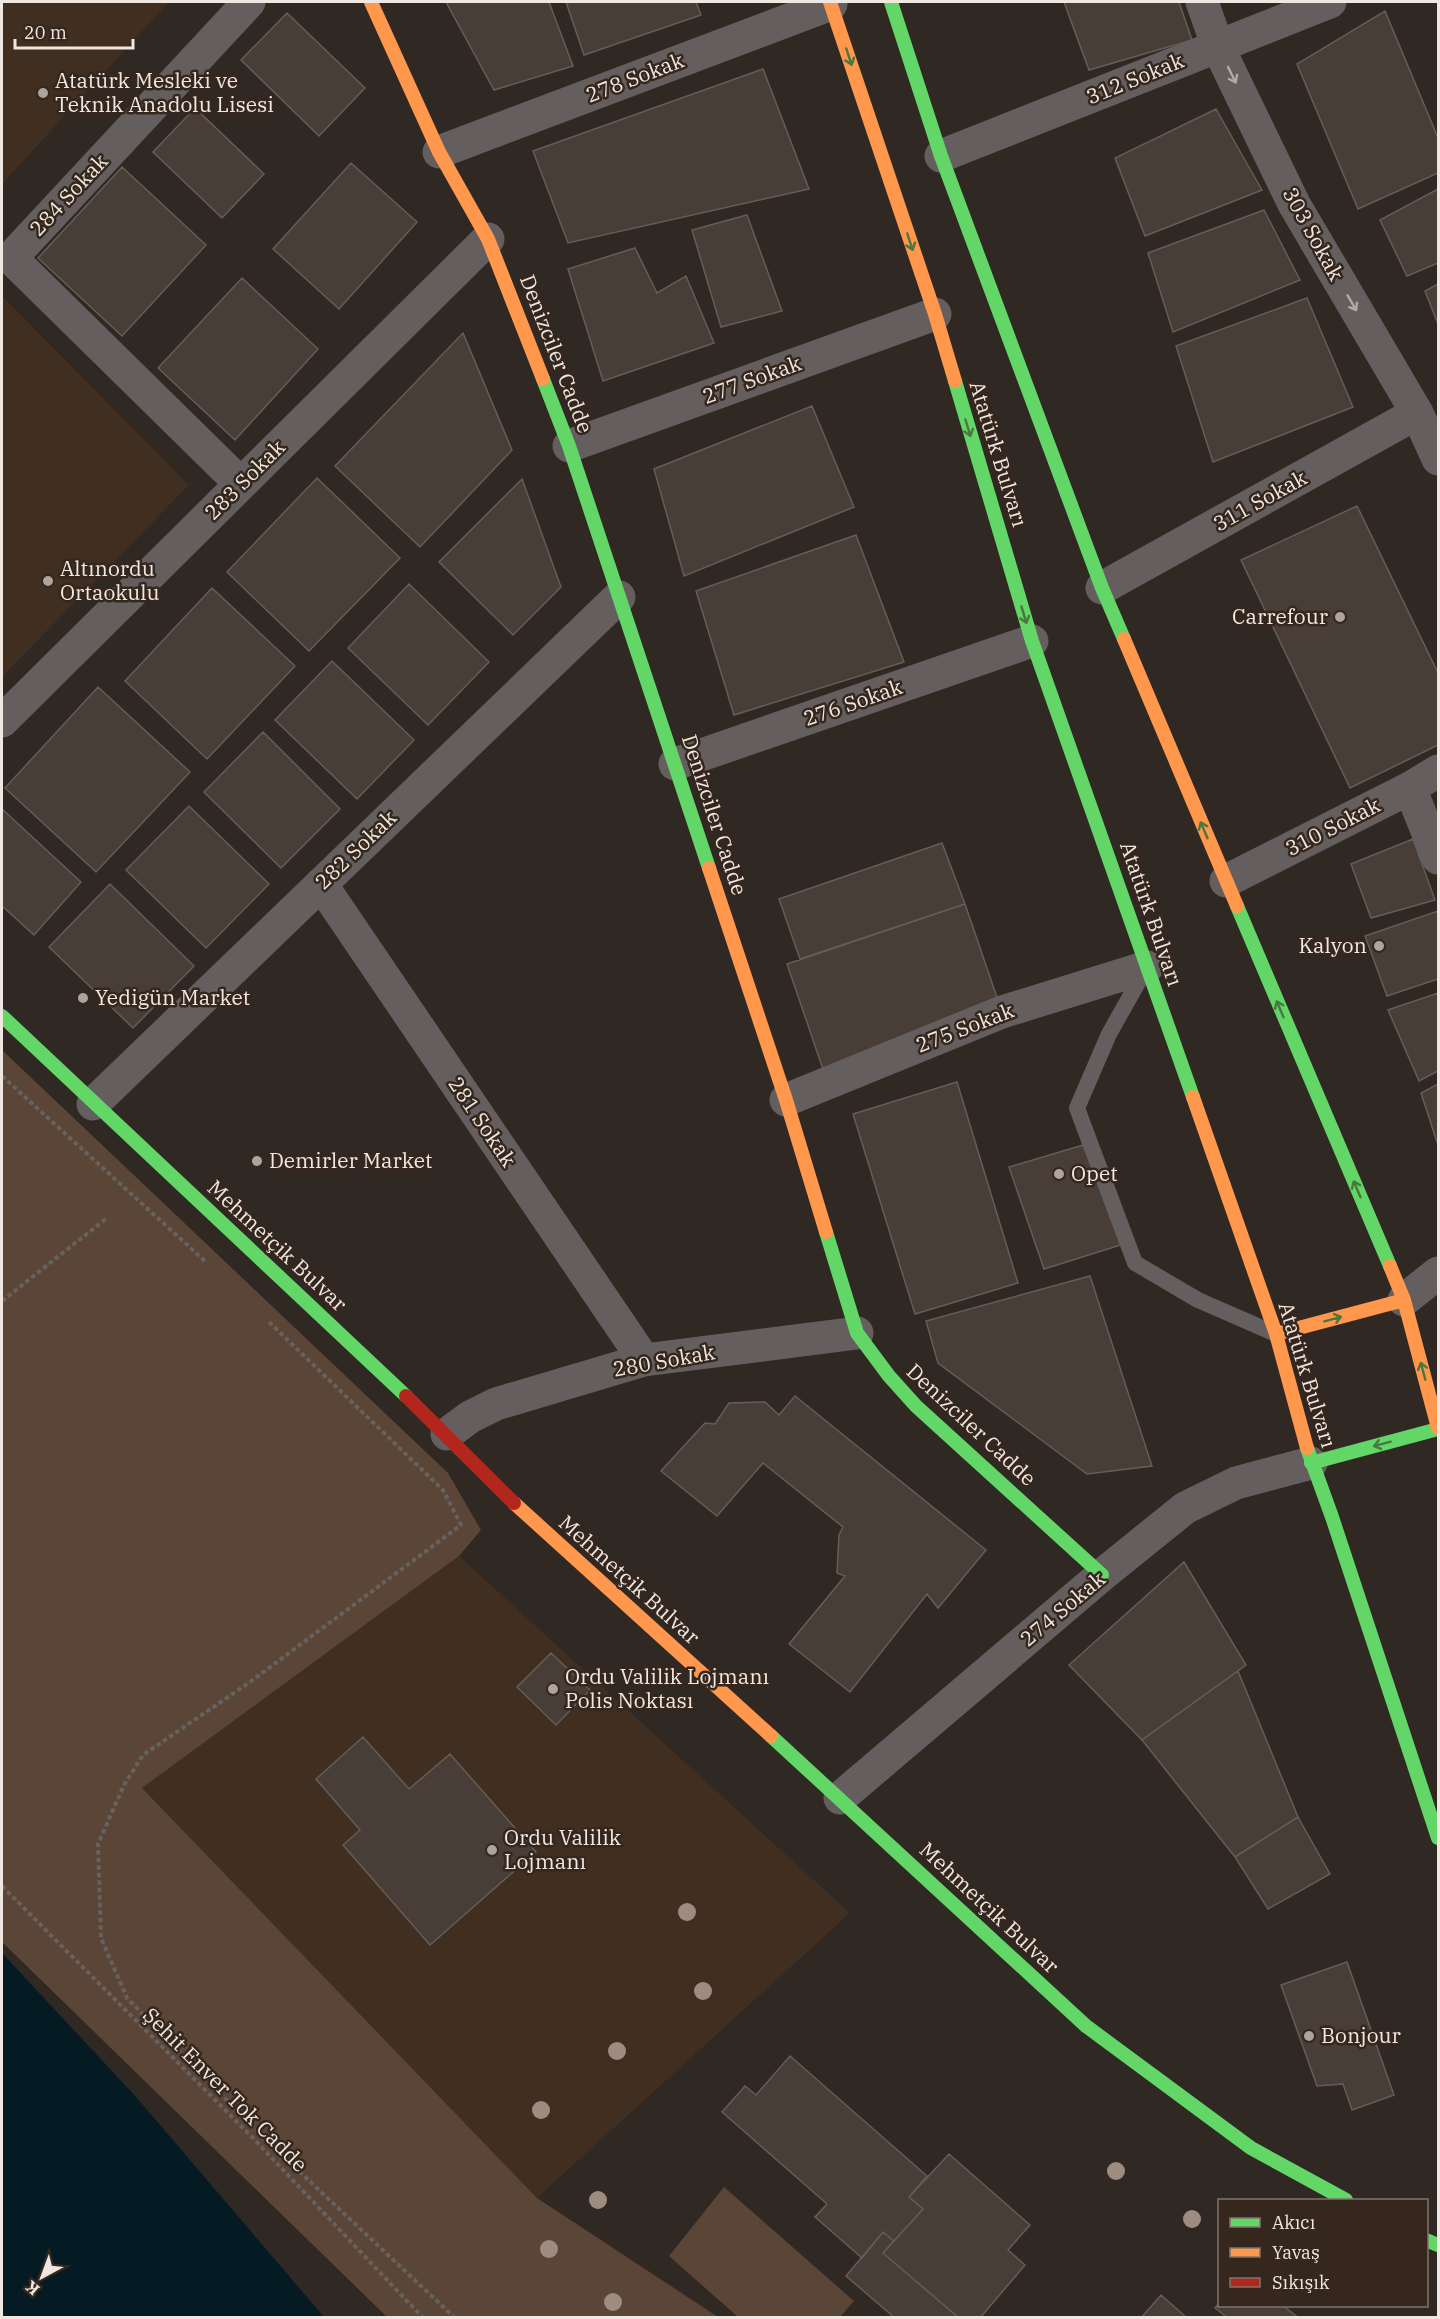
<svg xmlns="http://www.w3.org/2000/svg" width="1440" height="2319" viewBox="0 0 1440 2319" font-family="'IBM Plex Serif',serif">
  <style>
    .built { fill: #402e21 }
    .green { fill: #5b4536 }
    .water { fill: #051b24 }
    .building { fill: #483e37; stroke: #645d58; stroke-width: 1.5 }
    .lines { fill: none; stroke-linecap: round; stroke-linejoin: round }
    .path { stroke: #66625f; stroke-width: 4; stroke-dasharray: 4.5 3; stroke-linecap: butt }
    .lane { stroke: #645f5e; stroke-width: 16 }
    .street { stroke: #645f5e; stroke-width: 33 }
    .fast { stroke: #63d668; stroke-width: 14 }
    .slow { stroke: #ff974d; stroke-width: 14 }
    .jam { stroke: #b3261e; stroke-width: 14 }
    .tree { fill: #9e8c80 }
    .oneway { stroke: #4a763f }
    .oneway2 { stroke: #b1aaa6 }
    .poi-dot { fill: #ada49e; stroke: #35271e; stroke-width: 2 }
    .labels { text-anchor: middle; stroke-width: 5; stroke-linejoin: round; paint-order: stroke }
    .street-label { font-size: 21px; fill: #f0e7e0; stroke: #35271e }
    .poi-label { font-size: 21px; fill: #f0e7e0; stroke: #35271e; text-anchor: start }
  </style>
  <rect width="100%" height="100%" fill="#302823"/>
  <path class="built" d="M2,2H169L2,184Z
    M2,296L189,485L2,677Z
    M459,1556L850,1913L537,2198L142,1788Z"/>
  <path class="green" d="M2,1050L448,1473L481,1530L459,1556L142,1788L537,2198L718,2317H387L2,1942Z
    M724,2187L854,2301L840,2317H738L669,2256Z"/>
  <path class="water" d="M2,1953L137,2098L324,2317H2Z"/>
  <path class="building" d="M446,2H549L573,66L494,90Z
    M566,2H696L701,15L584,55Z
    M1064,2H1179L1192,40L1089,70Z
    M1385,11L1438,138V173L1358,209L1297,64Z
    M287,13L365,88L319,136L241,60Z
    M763,69L809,189L568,243L533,151Z
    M195,108L264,174L222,218L153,152Z
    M1216,109L1262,190L1145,236L1115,158Z
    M351,163L417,222L339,309L273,249Z
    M122,167L206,245L122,336L38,258Z
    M1438,189V263L1407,276L1380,220Z
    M1264,210L1300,280L1173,332L1148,253Z
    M747,215L782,311L721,327L692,230Z
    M635,248L657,293L686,276L714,343L603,381L568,269Z
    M242,278L318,349L235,440L158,368Z
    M1438,284V324L1425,291Z
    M1307,298L1353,407L1213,462L1176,346Z
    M463,333L512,450L420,547L335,466Z
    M812,406L854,507L684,576L654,469Z
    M317,478L400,558L309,651L227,572Z
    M522,479L561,587L513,635L439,562Z
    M1357,506L1438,673V745L1350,788L1241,560Z
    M856,535L904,662L734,715L696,591Z
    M409,584L489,662L428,725L348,648Z
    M212,588L295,666L207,759L125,681Z
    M332,661L414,740L357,799L275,720Z
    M98,687L190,772L96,872L5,788Z
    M263,732L340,809L281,868L204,792Z
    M189,806L269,884L206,948L126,870Z
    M2,809L81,882L34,935L2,906Z
    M1413,839L1435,900L1371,918L1351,864Z
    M942,843L965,904L800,959L779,899Z
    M110,884L194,966L133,1028L49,947Z
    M965,904L1002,1012L824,1072L787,964Z
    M1438,911V979L1387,996L1365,936Z
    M1438,993V1071L1419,1081L1388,1010Z
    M957,1082L1018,1283L915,1314L853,1114Z
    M1438,1084V1141L1437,1142L1421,1093Z
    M1090,1143L1127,1243L1044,1269L1009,1167Z
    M1090,1276L1152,1466L1087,1474L938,1363L926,1321Z
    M795,1396L986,1550L938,1608L927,1594L850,1692L789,1644L845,1576L837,1573L839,1535L843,1527L763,1463L717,1516L661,1471L705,1423L715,1424L729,1403L765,1402L779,1415Z
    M1184,1562L1246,1665L1142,1740L1069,1665Z
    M551,1653L590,1690L556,1725L517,1687Z
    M1238,1671L1298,1817L1235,1857L1142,1740Z
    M363,1737L409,1789L450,1754L536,1852L430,1945L343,1845L360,1830L316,1779Z
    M1298,1817L1330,1874L1268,1909L1235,1857Z
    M1347,1962L1394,2095L1352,2110L1343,2084L1317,2086L1281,1985Z
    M790,2056L927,2176L909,2197L923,2209L894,2241L883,2232L862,2258L815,2217L827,2204L722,2112L745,2086L756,2095Z
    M949,2154L1030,2225L1008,2250L1025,2265L980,2318H959L883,2253L923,2209L909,2197Z
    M883,2232L894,2241L883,2253L959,2318H895L846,2276Z
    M1161,2295L1187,2318H1141Z
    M1220,2302V2306H1283L1299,2318H1228L1215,2308Z"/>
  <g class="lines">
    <path class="path" d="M2,1076L207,1263
      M2,1301L107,1218
      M269,1322L443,1490L461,1525L250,1682L143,1755L124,1785L98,1844L101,1938L127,1998L267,2141L455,2318
      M2,1886L252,2137L423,2318"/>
    <path class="lane" d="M1145,970L1109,1034L1077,1108L1135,1263L1198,1300L1276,1334"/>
    <path class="street" d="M1202,2L1218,47L1294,204L1417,413L1438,459
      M439,152L831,4
      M941,156L1330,2
      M569,446L935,314
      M241,484L11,258L249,2
      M1102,588L1417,413
      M2,721L488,239
      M675,764L1032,641
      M1410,788L1438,858
      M1226,881L1410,788L1438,771
      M321,884L644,1360
      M786,1100L1002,1012L1147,967
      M93,1104L619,597
      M1404,1300L1438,1273
      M447,1434L470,1417L496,1404L644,1360L857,1333
      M840,1798L1102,1575L1185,1508L1236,1483L1311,1463"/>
    <path class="fast" d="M891,2L941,156L1102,588L1124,639
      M543,379L569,446L709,868
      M955,381L1032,641L1193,1097
      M1237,906L1390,1266
      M2,1016L406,1396
      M826,1232L857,1333L889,1376L916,1406L1102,1575
      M1307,1448L1332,1517L1438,1838
      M1311,1463L1438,1429
      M771,1736L1086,2026L1251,2148L1346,2200
      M1426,2240L1438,2245"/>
    <path class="slow" d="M371,2L439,152L488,239L543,379
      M830,2L935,314L955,381
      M1124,639L1237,906
      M709,868L786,1100L826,1232
      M1193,1097L1276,1334L1307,1448
      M1390,1266L1404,1300L1438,1428
      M1276,1334L1404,1300
      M514,1503L771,1736"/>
    <path class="jam" d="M406,1396L514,1503"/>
  </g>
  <g class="tree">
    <circle cx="687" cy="1912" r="9"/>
    <circle cx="703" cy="1991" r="9"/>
    <circle cx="617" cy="2051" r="9"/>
    <circle cx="541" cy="2110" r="9"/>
    <circle cx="1116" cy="2171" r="9"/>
    <circle cx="598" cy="2200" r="9"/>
    <circle cx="1192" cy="2219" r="9"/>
    <circle cx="549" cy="2249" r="9"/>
    <circle cx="613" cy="2302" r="9"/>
  </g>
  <defs><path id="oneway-shaft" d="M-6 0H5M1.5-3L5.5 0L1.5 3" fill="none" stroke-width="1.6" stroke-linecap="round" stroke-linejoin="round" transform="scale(1.5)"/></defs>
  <g class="oneway">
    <use href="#oneway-shaft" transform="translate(849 57) rotate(72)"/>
    <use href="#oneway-shaft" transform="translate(910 242) rotate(72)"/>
    <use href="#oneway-shaft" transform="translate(968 428) rotate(73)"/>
    <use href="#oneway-shaft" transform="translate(1024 615) rotate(73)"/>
    <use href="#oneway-shaft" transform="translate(1204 830) rotate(-113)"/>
    <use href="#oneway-shaft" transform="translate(1280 1009) rotate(-113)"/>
    <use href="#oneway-shaft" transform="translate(1357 1189) rotate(-113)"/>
    <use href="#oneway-shaft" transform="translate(1333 1319) rotate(-15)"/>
    <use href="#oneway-shaft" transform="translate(1423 1371) rotate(-105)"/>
    <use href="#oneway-shaft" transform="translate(1382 1444) rotate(165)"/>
  </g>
  <g class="oneway2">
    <use href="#oneway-shaft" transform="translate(1232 75) rotate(64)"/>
    <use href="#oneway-shaft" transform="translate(1352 303) rotate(60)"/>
  </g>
  <g class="poi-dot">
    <circle cx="43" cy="93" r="6"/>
    <circle cx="48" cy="581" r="6"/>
    <circle cx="1340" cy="617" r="6"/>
    <circle cx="1379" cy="946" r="6"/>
    <circle cx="83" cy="998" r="6"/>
    <circle cx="257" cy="1161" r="6"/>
    <circle cx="1059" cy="1174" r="6"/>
    <circle cx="553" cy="1689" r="6"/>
    <circle cx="492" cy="1850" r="6"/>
    <circle cx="1309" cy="2036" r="6"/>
  </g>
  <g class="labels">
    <g class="street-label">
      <text transform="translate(635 78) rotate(-21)" y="7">278 Sokak</text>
      <text transform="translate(1135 79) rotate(-22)" y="7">312 Sokak</text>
      <text transform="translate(69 195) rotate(-47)" y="7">284 Sokak</text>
      <text transform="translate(1313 234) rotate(61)" y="7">303 Sokak</text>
      <text transform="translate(556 354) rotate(69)" y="7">Denizciler Cadde</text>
      <text transform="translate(752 380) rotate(-20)" y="7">277 Sokak</text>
      <text transform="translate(998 454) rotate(73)" y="7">Atatürk Bulvarı</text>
      <text transform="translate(245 480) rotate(-45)" y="7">283 Sokak</text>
      <text transform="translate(1260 501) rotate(-29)" y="7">311 Sokak</text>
      <text transform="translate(853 703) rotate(-19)" y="7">276 Sokak</text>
      <text transform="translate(714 815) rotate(72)" y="7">Denizciler Cadde</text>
      <text transform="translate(1333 827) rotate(-27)" y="7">310 Sokak</text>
      <text transform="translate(356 850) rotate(-44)" y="7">282 Sokak</text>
      <text transform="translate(1151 914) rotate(71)" y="7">Atatürk Bulvarı</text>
      <text transform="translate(965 1028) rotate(-21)" y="7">275 Sokak</text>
      <text transform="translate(482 1122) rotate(56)" y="7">281 Sokak</text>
      <text transform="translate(277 1246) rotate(43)" y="7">Mehmetçik Bulvar</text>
      <text transform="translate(664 1361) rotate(-10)" y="7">280 Sokak</text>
      <text transform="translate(1307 1375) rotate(73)" y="7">Atatürk Bulvarı</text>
      <text transform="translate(971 1425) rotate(43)" y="7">Denizciler Cadde</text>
      <text transform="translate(629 1580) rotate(42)" y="7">Mehmetçik Bulvar</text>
      <text transform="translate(1063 1609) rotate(-40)" y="7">274 Sokak</text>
      <text transform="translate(989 1908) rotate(43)" y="7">Mehmetçik Bulvar</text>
      <text transform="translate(225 2090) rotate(45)" y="7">Şehit Enver Tok Cadde</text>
    </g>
    <g class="poi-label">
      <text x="55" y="88">Atatürk Mesleki ve<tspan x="55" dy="24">Teknik Anadolu Lisesi</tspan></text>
      <text x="60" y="576">Altınordu<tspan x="60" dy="24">Ortaokulu</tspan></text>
      <text x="1328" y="624" text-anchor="end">Carrefour</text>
      <text x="1367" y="953" text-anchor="end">Kalyon</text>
      <text x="95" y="1005">Yedigün Market</text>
      <text x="269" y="1168">Demirler Market</text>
      <text x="1071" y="1181">Opet</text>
      <text x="565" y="1684">Ordu Valilik Lojmanı<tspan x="565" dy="24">Polis Noktası</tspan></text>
      <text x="504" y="1845">Ordu Valilik<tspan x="504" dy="24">Lojmanı</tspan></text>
      <text x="1321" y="2043">Bonjour</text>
    </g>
  </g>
  <rect width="1440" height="2319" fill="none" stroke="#f0e7e0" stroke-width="6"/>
  <rect x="1218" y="2199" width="210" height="108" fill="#35271e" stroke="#80746c" stroke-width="1.5"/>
  <rect x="1230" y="2218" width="30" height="9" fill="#63d668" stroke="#80746c" stroke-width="1.5"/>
  <text x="1272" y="2229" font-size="18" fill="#f0e7e0">Akıcı</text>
  <rect x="1230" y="2248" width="30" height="9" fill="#ff974d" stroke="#80746c" stroke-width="1.5"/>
  <text x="1272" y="2259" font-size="18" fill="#f0e7e0">Yavaş</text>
  <rect x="1230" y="2278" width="30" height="9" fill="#b3261e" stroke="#80746c" stroke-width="1.5"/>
  <text x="1272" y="2289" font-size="18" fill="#f0e7e0">Sıkışık</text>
  <g transform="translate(42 2277) rotate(221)" stroke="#35271e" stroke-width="4.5" paint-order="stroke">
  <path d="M0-4.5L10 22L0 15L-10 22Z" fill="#f0e7e0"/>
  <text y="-9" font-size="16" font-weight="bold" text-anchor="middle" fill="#f0e7e0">K</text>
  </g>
  <path d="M15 39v9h118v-9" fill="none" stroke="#f0e7e0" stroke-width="3"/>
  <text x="24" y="39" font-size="18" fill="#f0e7e0" stroke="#35271e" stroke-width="4.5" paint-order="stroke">20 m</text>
</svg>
